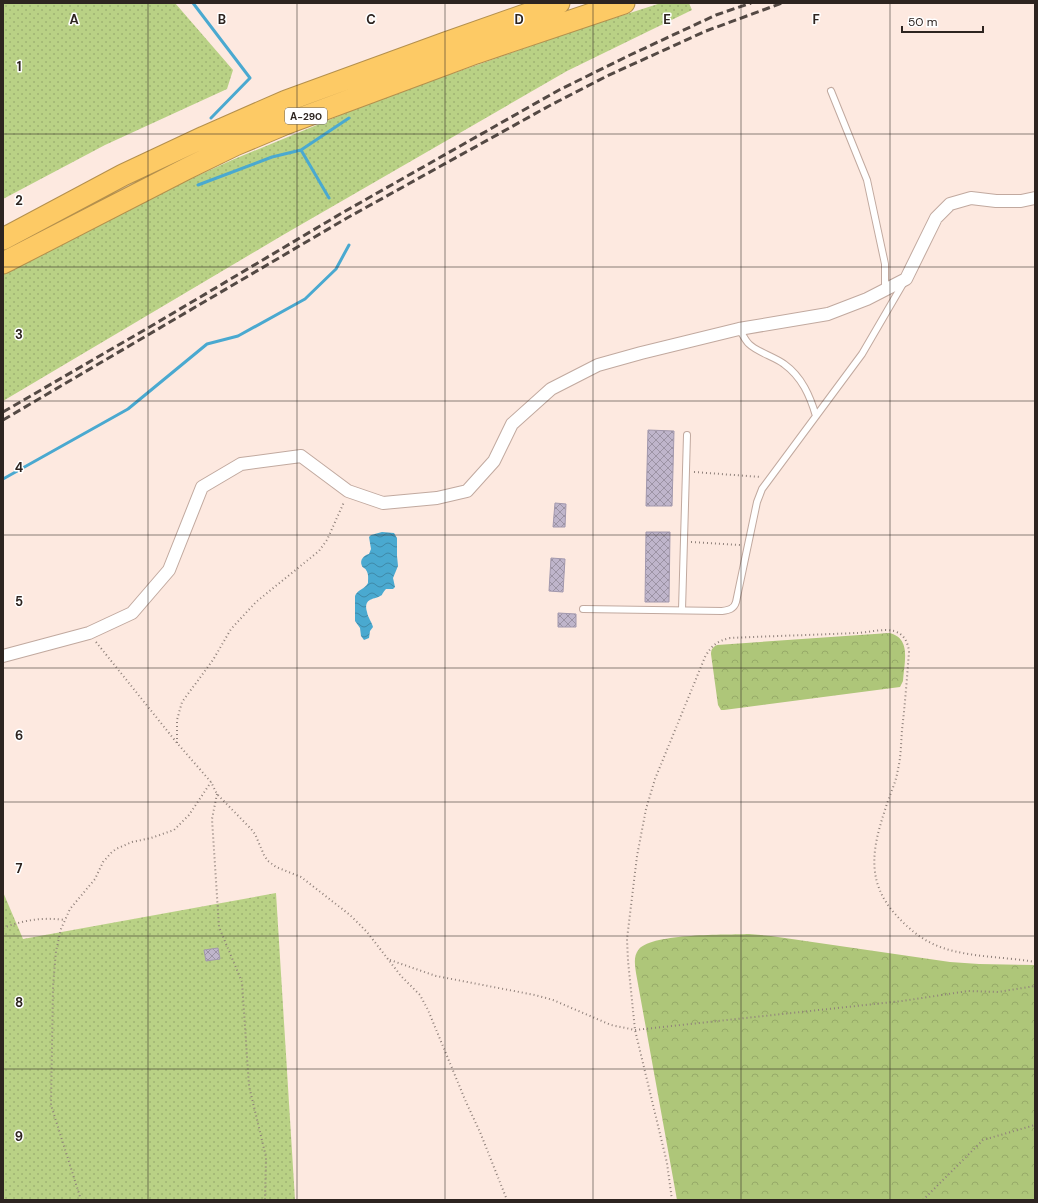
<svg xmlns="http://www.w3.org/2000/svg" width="1038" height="1203" viewBox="0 0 1038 1203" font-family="'DM Sans',sans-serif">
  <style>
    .grass { fill: url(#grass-dots) }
    .forest { fill: url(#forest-crowns) }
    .water { fill: url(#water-waves) }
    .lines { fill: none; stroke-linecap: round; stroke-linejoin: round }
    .stream { stroke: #4aa9d0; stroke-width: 3 }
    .building { fill: url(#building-cross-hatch); stroke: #a298ad }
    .lane-casing { stroke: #c1a99f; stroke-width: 8 }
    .street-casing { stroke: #c1a99f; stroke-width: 14 }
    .highway-casing { stroke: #b4904d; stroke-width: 23 }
    .path { stroke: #8f807a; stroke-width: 2; stroke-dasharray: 1 3; stroke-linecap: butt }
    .lane { stroke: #fff; stroke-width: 6 }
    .street { stroke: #fff; stroke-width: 12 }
    .highway { stroke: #fdca65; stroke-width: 21 }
    .rail { stroke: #544944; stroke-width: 3; stroke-dasharray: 8 4; stroke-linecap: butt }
    .grid { fill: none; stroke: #2d2420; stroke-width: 1; stroke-opacity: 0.55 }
    .labels { text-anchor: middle; stroke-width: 3; stroke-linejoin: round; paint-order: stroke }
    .shield { fill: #fff; stroke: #6c6663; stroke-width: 1 }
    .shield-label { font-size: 10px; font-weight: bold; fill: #2d2420 }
    .grid-label { font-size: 13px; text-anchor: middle; font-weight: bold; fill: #2d2420; stroke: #fff; stroke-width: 3; stroke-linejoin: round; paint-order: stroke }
  </style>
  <defs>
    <pattern id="grass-dots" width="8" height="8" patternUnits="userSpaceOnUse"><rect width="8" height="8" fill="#b9d185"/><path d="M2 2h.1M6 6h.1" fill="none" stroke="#9fb373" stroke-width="1.8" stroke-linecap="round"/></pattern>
    <pattern id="forest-crowns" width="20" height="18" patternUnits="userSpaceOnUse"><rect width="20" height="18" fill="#aec679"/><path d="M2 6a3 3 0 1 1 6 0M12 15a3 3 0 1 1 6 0" fill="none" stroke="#96aa68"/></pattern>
    <pattern id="water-waves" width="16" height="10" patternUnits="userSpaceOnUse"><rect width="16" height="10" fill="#4aa9d0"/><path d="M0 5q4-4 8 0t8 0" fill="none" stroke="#3e89a8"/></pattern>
    <pattern id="building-cross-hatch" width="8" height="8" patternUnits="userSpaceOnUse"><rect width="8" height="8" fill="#bfb5cb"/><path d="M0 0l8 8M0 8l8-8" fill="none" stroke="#9c93a4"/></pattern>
  </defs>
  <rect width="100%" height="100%" fill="#fde9e0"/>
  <path class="grass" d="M3,3H175L233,70L227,89L105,145L3,199Z
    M661,3H689L692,10L567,71L283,235L3,401V269L97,222L232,160L382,98L580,29Z
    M3,892L23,939L276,893L295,1200H3Z"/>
  <path class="forest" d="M889,633C912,638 904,662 903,681L900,687L724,710H721L718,705L711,654C711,649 713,647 717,645Z
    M749,934L771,936L950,962L979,964L1035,965V1200H677L636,973C635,965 633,956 639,949C654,933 726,935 749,934Z"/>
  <path class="water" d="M382,532L394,533L397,538V556L398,566L393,578L395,587L393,589H386C385,590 382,594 382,595C375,600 363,597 367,612C368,618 372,622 373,627L370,631L369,638L364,640L361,636L360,628L355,621V596C357,590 365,589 368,583C368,579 369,574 366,570C366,569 362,567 362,566C359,560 364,555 369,554L371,549L369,537L371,535Z"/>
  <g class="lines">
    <path class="stream" d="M193,3L250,78L211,118
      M301,150L329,198
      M198,185L272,157L301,150L349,118
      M3,479L128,409L207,344L238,336L305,299L336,269L349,245"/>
  </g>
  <path class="building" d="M648,430L674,431L672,506H646Z
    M555,503L566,504L565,527H553Z
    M646,532H670L669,602H645Z
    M551,558L565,559L563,592L549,591Z
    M558,613L576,614V627H558Z
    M218,948L220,959L206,961L204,950Z"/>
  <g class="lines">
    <g class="lane-casing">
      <path id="lane" d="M831,91L867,180L885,264V290
        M739,329C742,333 745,340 749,344C757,352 775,357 784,364C802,377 810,396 816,416
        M583,609L722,611C729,610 734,609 736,602L757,502L762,489L862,354L904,282
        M682,610L687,435"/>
    </g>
    <g class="street-casing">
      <path id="street" d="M3,656L89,633L132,613L169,570L202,487L241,464L301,456L348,491L383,503L437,498L467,491L494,461L512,424L551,389L598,365L641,353L739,329L828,314L867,299L906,279L936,218L950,204L971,198L996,201H1021L1035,198"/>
    </g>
    <g class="highway-casing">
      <path id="highway" d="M3,239L123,175L204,137L286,101L445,43L559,3
        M3,263L186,169L235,145L285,124L476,53L624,3"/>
    </g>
    <path class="path" d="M694,472L761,477
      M691,542L741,545
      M96,642L177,743L211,782L217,794L251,829L255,834L264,855L268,861L276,867L301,877L350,915L367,932L401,976L420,995L428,1010L466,1102L480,1132L507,1200
      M177,743V720L182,702L213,660L231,629L256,602L319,551L327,540L344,502
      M217,794L212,819L219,927L242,982L249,1086L266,1157L265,1200
      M3,928C23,920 43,917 65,920
      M390,960L436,976L535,995L553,1000L611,1025L635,1030L902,1001L968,991L998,992L1035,986
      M81,1200L51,1105L53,986L56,951L61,929L70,909L95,879L103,862L111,853L116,849L132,842L151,838L174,830L189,815L211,782
      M672,1200L667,1163L635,1030L628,961L627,939L637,856L646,809L655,779L705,657C711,646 717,641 730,638C771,636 813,635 855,633C866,633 884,628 894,631C904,634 908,642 909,652C907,678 905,704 902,730C901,743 901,757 898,769C896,783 889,796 885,810C872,849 866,882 896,915C906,926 917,936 931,943C961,958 1002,956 1035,962
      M923,1200L983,1140L1035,1125"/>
    <use href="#lane" class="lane"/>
    <use href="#street" class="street"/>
    <use href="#highway" class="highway"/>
    <path class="rail" d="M3,412L153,325L342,213L559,90L630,55L716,15L751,3
      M3,420L347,218L549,106L607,76L706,31L782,3"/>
  </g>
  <path class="grid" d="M148,3V1200M297,3V1200M445,3V1200M593,3V1200M741,3V1200M890,3V1200M3,134H1035M3,267H1035M3,401H1035M3,535H1035M3,668H1035M3,802H1035M3,936H1035M3,1069H1035"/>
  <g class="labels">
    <rect class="shield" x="285" y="108" width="42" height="16" rx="3"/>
    <g class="shield-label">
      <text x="306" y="120">А-290</text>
    </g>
  </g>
  <g class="grid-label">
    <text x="74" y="24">A</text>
    <text x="222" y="24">B</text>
    <text x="371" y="24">C</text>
    <text x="519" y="24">D</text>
    <text x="667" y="24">E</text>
    <text x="816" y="24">F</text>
    <text x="19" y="71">1</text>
    <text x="19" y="205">2</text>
    <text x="19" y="339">3</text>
    <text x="19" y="472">4</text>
    <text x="19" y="606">5</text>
    <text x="19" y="740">6</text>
    <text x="19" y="873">7</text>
    <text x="19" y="1007">8</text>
    <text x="19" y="1141">9</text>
  </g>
  <rect width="1038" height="1203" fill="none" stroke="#2d2420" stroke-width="8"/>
  <path d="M902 26v6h81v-6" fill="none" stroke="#2d2420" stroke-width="2"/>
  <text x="908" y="26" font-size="12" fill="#2d2420" stroke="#ffffff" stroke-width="3" paint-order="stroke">50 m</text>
</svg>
